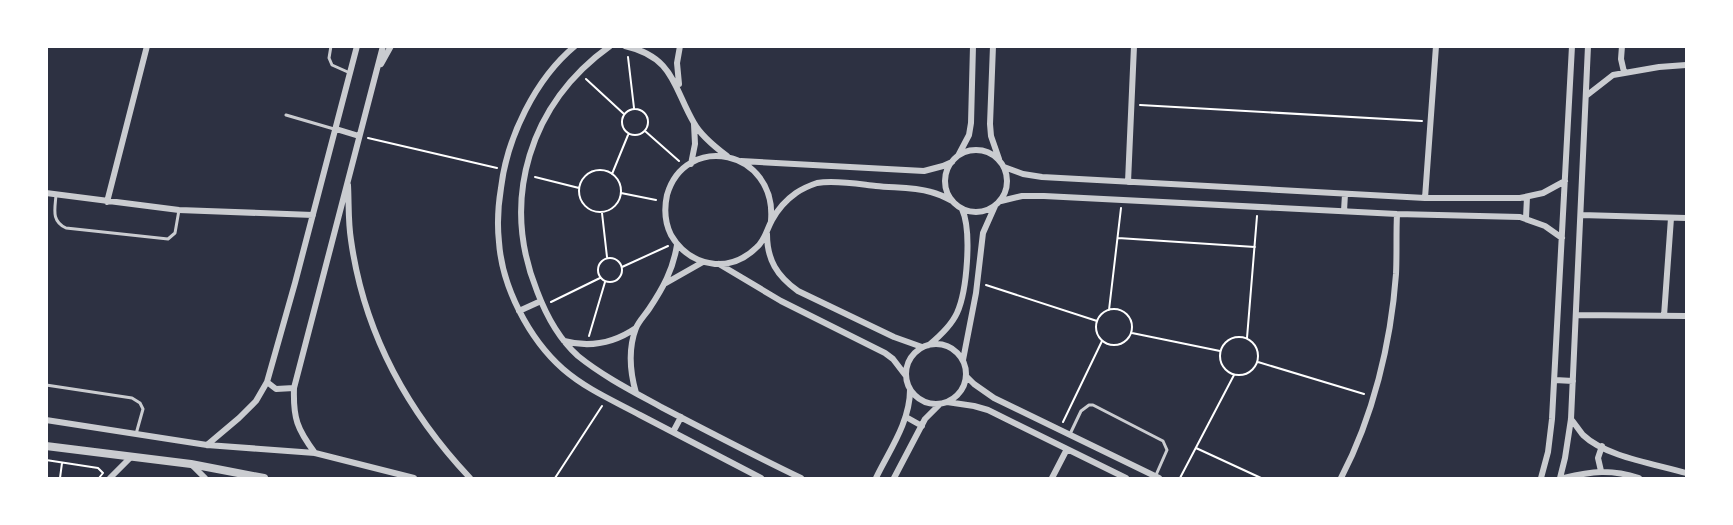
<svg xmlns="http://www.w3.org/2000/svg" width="1733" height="525" viewBox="0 0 1733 525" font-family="'Noto Sans',sans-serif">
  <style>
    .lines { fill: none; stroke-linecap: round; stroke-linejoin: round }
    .path { stroke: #fff; stroke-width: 2 }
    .service { stroke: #caccd0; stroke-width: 3 }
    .minor { stroke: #caccd0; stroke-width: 6 }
    .tertiary { stroke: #caccd0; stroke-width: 8 }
  </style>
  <rect width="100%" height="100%" fill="#2d3142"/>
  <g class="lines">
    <path class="path" d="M628,57L634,108
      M586,79L624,114
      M1140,105L1422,121
      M622 122a13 13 0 1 1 26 0a13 13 0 1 1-26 0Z
      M645,131L679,161
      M368,138L497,168
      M579 191a21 21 0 1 1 42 0a21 21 0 1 1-42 0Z
      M612,174L628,135
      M535,177L579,188
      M621,193L656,200
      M602,213L607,257
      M1118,238L1255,247
      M598 270a12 12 0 1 1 24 0a12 12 0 1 1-24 0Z
      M622,267L668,246
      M986,285L1097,321
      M551,302L600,278
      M1096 327a18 18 0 1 1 36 0a18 18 0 1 1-36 0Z
      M1109,310L1121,208
      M1132,333L1220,351
      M589,336L605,282
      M1220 356a19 19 0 1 1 38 0a19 19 0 1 1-38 0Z
      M1247,338L1257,216
      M1258,362L1364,394
      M1063,422L1102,341
      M1196,448L1261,478
      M46,460L98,468L103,473L99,478
      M60,478L62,463
      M555,478L602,406
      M1180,478L1234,375"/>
    <path class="service" d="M331,46L329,58L332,65L350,73
      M286,115L334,129
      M56,195C55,209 51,221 66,228L168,239L175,233L179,210
      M46,385L132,398L140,403L143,409L136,434
      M1070,434L1081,411L1089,405H1093L1163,441L1167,450L1156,475"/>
    <path class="minor" d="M575,46C535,79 507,138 501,188C498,206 497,224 499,242C502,287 529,339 563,369C586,389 614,401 640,415C681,436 721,457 761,478
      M610,46C530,103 500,199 537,291C546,315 559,339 578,356C604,377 634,392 663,408C709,432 755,456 801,478
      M625,46C674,57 673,87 694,123C701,136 715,147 727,156
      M993,46L990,124L991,136L999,159
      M1622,46L1621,59L1624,72
      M381,64L391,46
      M679,84L677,63L680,46
      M1586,96L1613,75L1659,67L1686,65
      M336,129L359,136
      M945 181a31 31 0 1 1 62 0a31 31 0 1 1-62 0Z
      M959,154L969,135L971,123L973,46
      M741,161L924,171L943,166L952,162
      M691,164L695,144L694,124
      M1004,167L1023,174L1042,177L1425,198H1520L1543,193L1565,181
      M1128,182L1134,46
      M348,185C349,203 348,222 351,240C364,333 406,410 470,478
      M46,193L179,210L313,215
      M1425,198L1436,46
      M1001,201L1022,196H1044L1397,214L1520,217L1545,226L1562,238
      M107,202L147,46
      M1344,211L1345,194
      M1581,215L1686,218
      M1526,218L1527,197
      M771,221C777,149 685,132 667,195C664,209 665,223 671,235C681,252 696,262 715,264C731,265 746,258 757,247C765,240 767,229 772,220C778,209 786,200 796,193C802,189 811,185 817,183C836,180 858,184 876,186C894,188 913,187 931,192C939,194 945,197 952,201
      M767,234C767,260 777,276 798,291L894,337L922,347
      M719,264L781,301L885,353L893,359L906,376
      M666,283L703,262
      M519,311L541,301
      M1576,315L1686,316
      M1664,316L1671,218
      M564,341C590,348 614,343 636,328
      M906 374a30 30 0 1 1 60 0a30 30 0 1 1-60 0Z
      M929,345C940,336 951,326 957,313C967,291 972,231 962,209
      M963,360L976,293L983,233L995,206
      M966,376L974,384L994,398L1159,478
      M1555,380L1573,381
      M267,382L276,389L294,388
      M636,393C630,372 628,349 636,328C639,321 645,315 649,309C663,288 673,270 677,245
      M947,402L974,406L988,410L1126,478
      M906,417L922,426
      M1571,419C1575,424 1579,430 1583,435C1606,457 1656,464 1686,473
      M46,420L207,445L315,453L414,478
      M673,432L681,417
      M207,445L239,418L256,401L267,382L295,283L357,46
      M315,453C297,429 293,418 294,388L383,46
      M191,464L205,478
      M1601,471L1598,458L1602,446
      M110,478L131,457
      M876,478C889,451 910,422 910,390
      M894,478L925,419L940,404
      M1052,478L1067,449
      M1341,478C1373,417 1391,343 1396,274C1397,254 1396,234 1397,214
      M1541,478L1548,452L1552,419L1572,46
      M1560,478L1565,458L1571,419L1588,46
      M1564,478C1592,471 1611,469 1639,478"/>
    <path class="tertiary" d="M46,446L191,464L264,478"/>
  </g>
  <rect width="1733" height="525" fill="none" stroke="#ffffff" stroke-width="96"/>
</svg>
